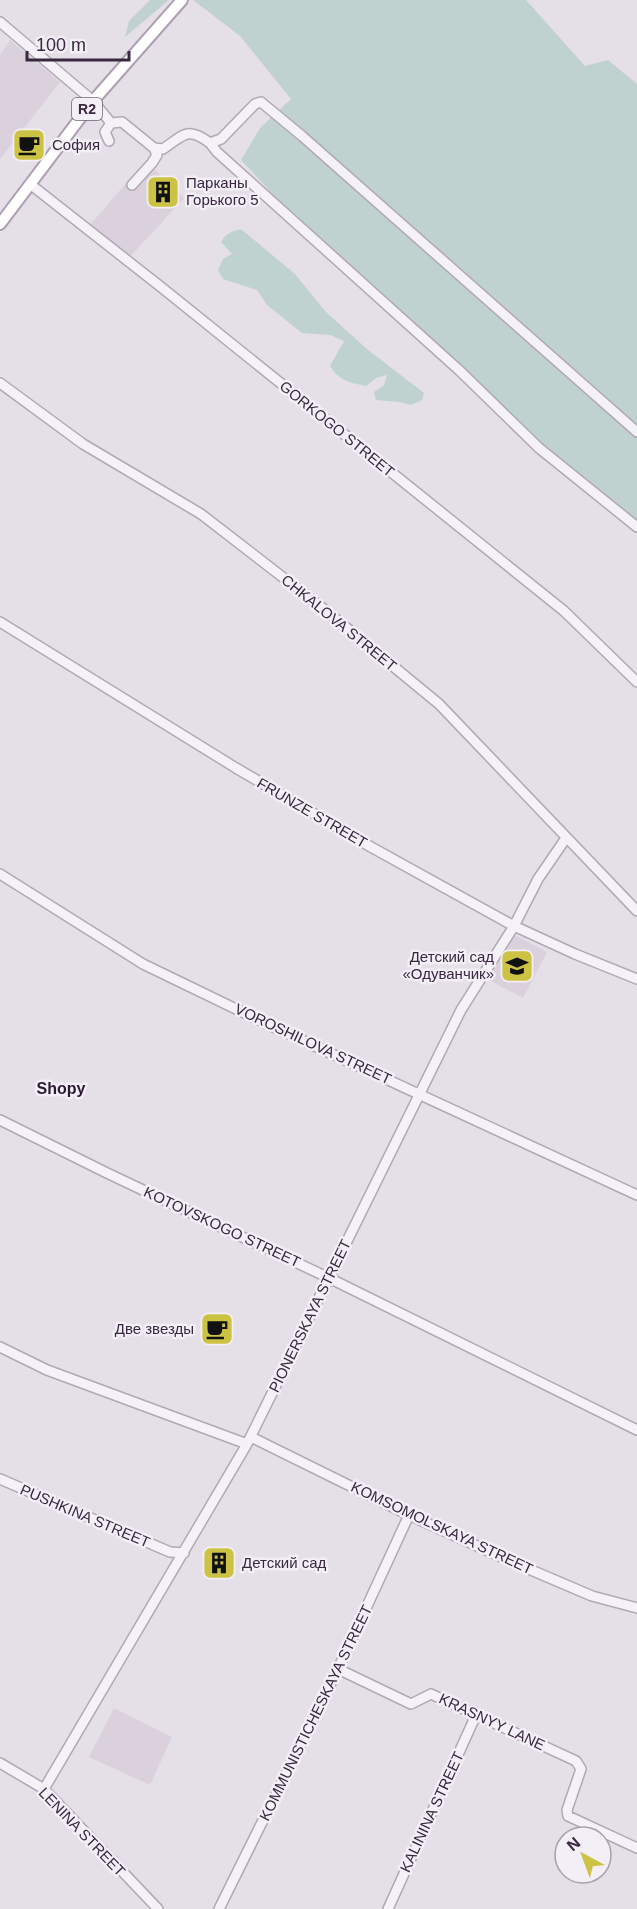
<svg xmlns="http://www.w3.org/2000/svg" width="637" height="1909" viewBox="0 0 637 1909" font-family="Helvetica,sans-serif">
  <style>
    .built { fill: #dad1dd }
    .green { fill: #c0d2cf }
    .lines { fill: none; stroke-linecap: round; stroke-linejoin: round }
    .minor-casing { stroke: #b1a8b5; stroke-width: 12 }
    .major-casing { stroke: #ad9fb4; stroke-width: 14 }
    .minor { stroke: #f5f2f7; stroke-width: 9 }
    .major { stroke: #fff; stroke-width: 10 }
    .labels { text-anchor: middle; stroke-width: 5; stroke-linejoin: round; paint-order: stroke }
    .shield { fill: #f3eff6; stroke: #716476; stroke-width: 1.5 }
    .shield-label { font-size: 14px; font-weight: bold; fill: #39283f }
    .poi-label { font-size: 15px; fill: #39283f; stroke: #f3eff6; text-anchor: start }
    .street-label { font-size: 15px; fill: #39283f; stroke: #f3eff6 }
    .neighbourhood-label { font-size: 16px; font-weight: bold; fill: #2b1a30; stroke: #f3eff6 }
  </style>
  <rect width="100%" height="100%" fill="#e5dfe8"/>
  <path class="built" d="M10,40L60,82L0,159V55Z
    M141,166H151L184,198L129,258L89,226Z
    M511,933L547,952L523,998L487,979Z
    M114,1708L172,1737L150,1785L89,1757Z"/>
  <path class="green" d="M150,0H169L125,37L129,21Z
    M193,0H526L585,66L608,60L637,84V524L535,440L282,204L241,160L260,128L291,99L240,36Z
    M241,229L295,274L326,312L367,349L424,393L422,400L411,405L399,402L376,400L374,392L384,385L387,375L376,378L366,386C350,383 338,380 330,366L344,341L330,335L302,333L267,305L257,290L223,279L218,270L223,259L232,254L221,242C226,233 231,232 241,229Z"/>
  <g class="lines">
    <g class="minor-casing">
      <path id="minor" d="M0,22L93,101L111,123
        M109,141L105,132L111,123L122,122L154,148L163,149C184,135 187,126 210,143L221,139L255,104L261,102L302,136L637,432
        M210,143L217,152L460,371L539,448L637,527
        M30,184L161,287L564,611L637,682
        M132,185L152,163L157,155L154,148
        M0,383L83,444L201,514L320,606L439,704L637,911
        M0,622L236,768L371,847L514,926L575,954L637,979
        M0,874L143,964L265,1023L637,1195
        M0,1120L109,1174L329,1278L637,1430
        M0,1347L47,1370L247,1444
        M251,1437L409,1515L510,1561L592,1596L637,1608
        M0,1479L170,1552L184,1553
        M338,1669L411,1704L431,1694L576,1761L581,1769L567,1810L568,1816L637,1848
        M0,1763L44,1789L158,1909
        M44,1789L247,1444L461,1010L514,926L538,879L566,838
        M219,1909L338,1669L409,1515
        M388,1909L476,1715"/>
    </g>
    <g class="major-casing">
      <path id="major" d="M0,224L93,101L182,0"/>
    </g>
    <use href="#minor" class="minor"/>
    <use href="#major" class="major"/>
  </g>
  <defs>
    <g id="cafe-square" transform="scale(1.725)"><rect x="-9" y="-9" width="18" height="18" rx="4" fill="#ccc345" stroke="#f3eff6"/><path d="M-5.5-4.5H6V0H3Q3 3.5 0 3.5H-2.5Q-5.5 3.5-5.5 0ZM3-3.2v2h1.7v-2ZM-6 4.5H4V6H-6Z" fill="#111"/></g>
    <g id="building-square" transform="scale(1.725)"><rect x="-9" y="-9" width="18" height="18" rx="4" fill="#ccc345" stroke="#f3eff6"/><path d="M-4-6H4V6H1V3H-1V6H-4ZM-2.5-4.3h1.7v1.8h-1.7ZM.8-4.3h1.7v1.8H.8ZM-2.5-1h1.7V.8h-1.7ZM.8-1h1.7V.8H.8Z" fill="#111"/></g>
    <g id="school-square" transform="scale(1.725)"><rect x="-9" y="-9" width="18" height="18" rx="4" fill="#ccc345" stroke="#f3eff6"/><path d="M0-5L7-2L0 1L-7-2ZM-4 1L0 2.5L4 1V4Q0 6-4 4Z" fill="#111"/></g>
  </defs>
  <g fill-rule="evenodd">
    <use href="#cafe-square" x="29" y="145"/>
    <use href="#building-square" x="163" y="192"/>
    <use href="#school-square" x="517" y="966"/>
    <use href="#cafe-square" x="217" y="1329"/>
    <use href="#building-square" x="219" y="1563"/>
  </g>
  <g class="labels">
    <rect class="shield" x="72" y="98" width="30" height="22" rx="4.5"/>
    <g class="shield-label">
      <text x="87" y="114">R2</text>
    </g>
    <g class="poi-label">
      <text x="52" y="150">София</text>
      <text x="186" y="188">Парканы<tspan x="186" dy="17">Горького 5</tspan></text>
      <text x="494" y="962" text-anchor="end">Детский сад<tspan x="494" dy="17">«Одуванчик»</tspan></text>
      <text x="194" y="1334" text-anchor="end">Две звезды</text>
      <text x="242" y="1568">Детский сад</text>
    </g>
    <g class="street-label">
      <text transform="translate(337 429) rotate(39)" y="5">GORKOGO STREET</text>
      <text transform="translate(339 623) rotate(39)" y="5">CHKALOVA STREET</text>
      <text transform="translate(312 813) rotate(30)" y="5">FRUNZE STREET</text>
      <text transform="translate(313 1044) rotate(25)" y="5">VOROSHILOVA STREET</text>
      <text transform="translate(222 1227) rotate(25)" y="5">KOTOVSKOGO STREET</text>
      <text transform="translate(310 1316) rotate(-64)" y="5">PIONERSKAYA STREET</text>
      <text transform="translate(85 1516) rotate(23)" y="5">PUSHKINA STREET</text>
      <text transform="translate(442 1528) rotate(25)" y="5">KOMSOMOLSKAYA STREET</text>
      <text transform="translate(316 1713) rotate(-64)" y="5">KOMMUNISTICHESKAYA STREET</text>
      <text transform="translate(492 1722) rotate(25)" y="5">KRASNYY LANE</text>
      <text transform="translate(432 1812) rotate(-65)" y="5">KALININA STREET</text>
      <text transform="translate(82 1832) rotate(46)" y="5">LENINA STREET</text>
    </g>
    <g class="neighbourhood-label">
      <text x="61" y="1094">Shopy</text>
    </g>
  </g>
  <g transform="translate(583 1855) rotate(319)"><circle r="28" fill="#f3eff6" stroke="#a99fad" stroke-width="1.5"/>
  <path d="M0-4.5L10 22L0 15L-10 22Z" fill="#ccc345"/>
  <text y="-9" font-size="16" font-weight="bold" text-anchor="middle" fill="#39283f">N</text>
  </g>
  <path d="M27 51v9h102v-9" fill="none" stroke="#39283f" stroke-width="3"/>
  <text x="36" y="51" font-size="18" fill="#39283f" stroke="#f3eff6" stroke-width="4.5" paint-order="stroke">100 m</text>
</svg>
